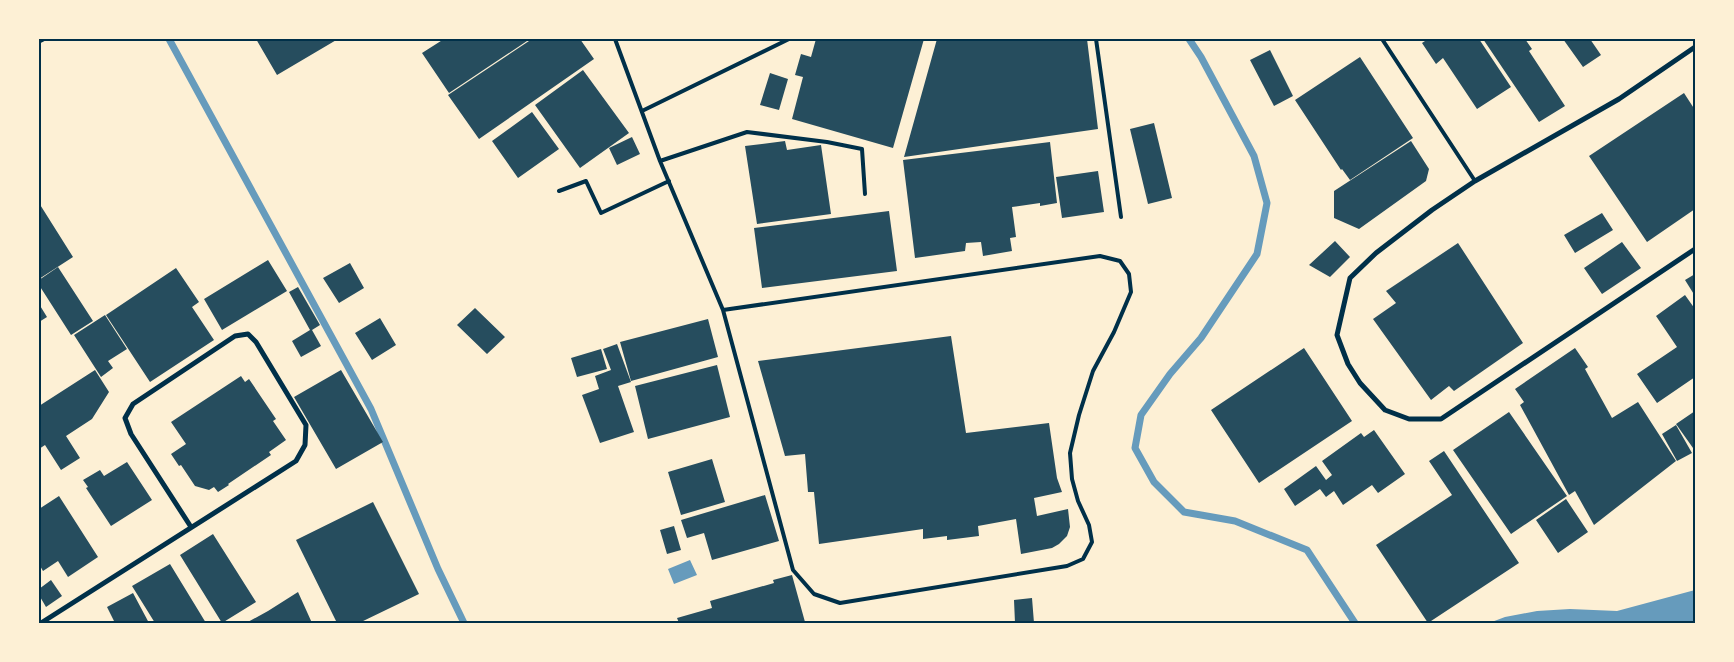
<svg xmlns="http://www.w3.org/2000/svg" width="1734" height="662" viewBox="0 0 1734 662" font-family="'Fira Sans Condensed',sans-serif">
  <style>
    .water { fill: #669bbc }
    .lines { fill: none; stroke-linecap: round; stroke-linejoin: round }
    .stream { stroke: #669bbc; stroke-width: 7 }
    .building { fill: #264d5e }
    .service { stroke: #003049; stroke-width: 4 }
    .minor { stroke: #003049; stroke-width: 5 }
    .neatline { fill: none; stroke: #003049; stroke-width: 2 }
  </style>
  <rect width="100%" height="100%" fill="#fdf0d5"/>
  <path class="water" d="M690,560L697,575L674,584L668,569Z
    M1695,590V623H1489L1505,617L1537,611L1570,609L1617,611Z"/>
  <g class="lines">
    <path class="stream" d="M169,39L371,409L438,569L464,623
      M1189,39L1201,57L1254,156L1267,203L1257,254L1201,338L1170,374L1141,415L1135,448L1154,482L1184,512L1235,521L1307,550L1355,623"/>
  </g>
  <path class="building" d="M256,39H338L277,75Z
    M444,39H530L449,93L422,53Z
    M532,39H559L561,41L565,39H580L594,59L479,139L448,95Z
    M816,39H924L893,148L792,119L803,77L795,75L801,54L811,57Z
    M937,39H1087L1098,129L904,157Z
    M1428,39H1479L1511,87L1477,109L1443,58L1436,64L1422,43Z
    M1483,39H1525L1532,49L1529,51L1565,106L1539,122Z
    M1563,39H1590L1601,55L1583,67Z
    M1270,50L1293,96L1274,106L1250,60Z
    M1360,57L1413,138L1350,180L1342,169L1341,170L1295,100Z
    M583,70L629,133L580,168L535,105Z
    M770,73L788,79L779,110L760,105Z
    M1684,93L1695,110V209L1647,242L1589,156Z
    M532,112L559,149L518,178L492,141Z
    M1154,123L1172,198L1148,204L1130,129Z
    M632,137L640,154L617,165L609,148Z
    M785,141L787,150L821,145L831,214L757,224L745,146Z
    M1411,141L1429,169L1426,181L1359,229L1334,218V191Z
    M1050,142L1057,203L1040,206V203L1012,207L1016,237L1010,238L1012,251L983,256L981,242L966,243L965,251L915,258L903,160Z
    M1098,171L1104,212L1062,218L1056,177Z
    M39,203L73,257L39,279Z
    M889,211L897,271L762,288L754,228Z
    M1602,213L1613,230L1575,253L1564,235Z
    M1335,241L1350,257L1330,277L1309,265Z
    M1622,242L1641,268L1602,294L1584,268Z
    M1458,243L1523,343L1454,391L1449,386L1431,400L1373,319L1396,303L1386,291Z
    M268,260L287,291L222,330L204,299Z
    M350,263L364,288L339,303L323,278Z
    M58,267L93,321L71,335L39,285V280Z
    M176,268L199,302L192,307L214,340L150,382L106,315Z
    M1695,274V296L1685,280Z
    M298,287L320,325L312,330L321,346L301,357L292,341L310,330L289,292Z
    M1685,295L1695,309V377L1657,403L1637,374L1677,347L1656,316Z
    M39,304L47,317L39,322Z
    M475,308L505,337L487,354L457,325Z
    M105,315L127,349L108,361L113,368L101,377L74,335Z
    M380,318L396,345L372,360L355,333Z
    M708,319L718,357L631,381L620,342Z
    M951,336L966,433L1049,423L1057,478L1062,492L1034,498L1037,516L1068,509L1070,527L1067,536L1059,544L1052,548L1021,554L1016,519L978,526L979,536L947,540V536L923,539V529L819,544L814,492H808L805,454L785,456L758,361Z
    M617,344L631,382L618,386L634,432L600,443L582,395L599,389L595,376L611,370L603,349Z
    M1304,348L1352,421L1259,483L1211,410Z
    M1575,348L1588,367L1585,369L1612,418L1638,402L1676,461L1594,525L1575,491L1569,495L1520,405L1524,402L1515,389Z
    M601,349L607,369L577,377L571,358Z
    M717,365L730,417L648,439L635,386Z
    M95,370L109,392L92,419L66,436L80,458L61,470L45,445L39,449V406Z
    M341,370L383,442L336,469L294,397Z
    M241,376L245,382L249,379L276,419L273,421L286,440L269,452L271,455L228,484L229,485L218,492L214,487L209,490L195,486L181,465L179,466L171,454L186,444L171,422Z
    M1695,411V446L1693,448L1676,424Z
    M1509,412L1567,496L1511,534L1453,450Z
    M1676,425L1692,453L1677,461L1662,434Z
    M1374,430L1405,474L1378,493L1372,485L1343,505L1334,491L1326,497L1320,489L1295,506L1284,489L1316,466L1326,480L1332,475L1322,461L1361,433L1364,437Z
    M1444,451L1519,563L1428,623L1376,545L1452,495L1429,461Z
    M712,459L725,502L681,515L668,472Z
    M127,462L152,500L111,526L86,488L88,487L83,480L100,470L104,476Z
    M765,495L779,541L712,560L704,533L687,538L681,520Z
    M59,496L98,557L68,577L58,561L43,571L39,564V509Z
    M1566,499L1588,532L1558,553L1536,520Z
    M373,502L419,594L359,623H337L296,540Z
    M674,526L681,550L667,554L660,530Z
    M213,534L256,602L222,623L180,555Z
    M170,564L206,623H155L132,586Z
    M792,575L805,622L800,623H679L677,618L712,608L710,601L774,583L773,580Z
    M51,580L62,596L46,607L39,595V589Z
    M298,592L312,623H246L268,611Z
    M133,593L149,623H115L107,607Z
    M1032,598L1034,623H1015L1014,600Z"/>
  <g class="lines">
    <path class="service" d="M615,39L660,161L723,310L793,570L814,594L840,603L1067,566L1083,559L1092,542L1089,525L1078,501L1072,479L1070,453L1079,415L1093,371L1114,332L1131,292L1129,274L1120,261L1100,256L723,310
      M1096,39L1121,217
      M1382,39L1475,181
      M642,111L789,39
      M660,161L747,132L827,142L862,149L865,194
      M559,191L586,181L601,213L669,181"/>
    <path class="minor" d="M39,41L43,39
      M1695,47L1619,99L1475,181L1432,210L1376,253L1350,278L1337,335L1348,364L1360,383L1385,410L1409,419H1441L1695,249
      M41,623L296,461L305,445L306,425L256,342L248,334L235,336L133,404L125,418L131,434L191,527"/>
  </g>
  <rect width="1734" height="662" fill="none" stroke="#fdf0d5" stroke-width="80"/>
  <rect x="40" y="40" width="1654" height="582" class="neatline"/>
</svg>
